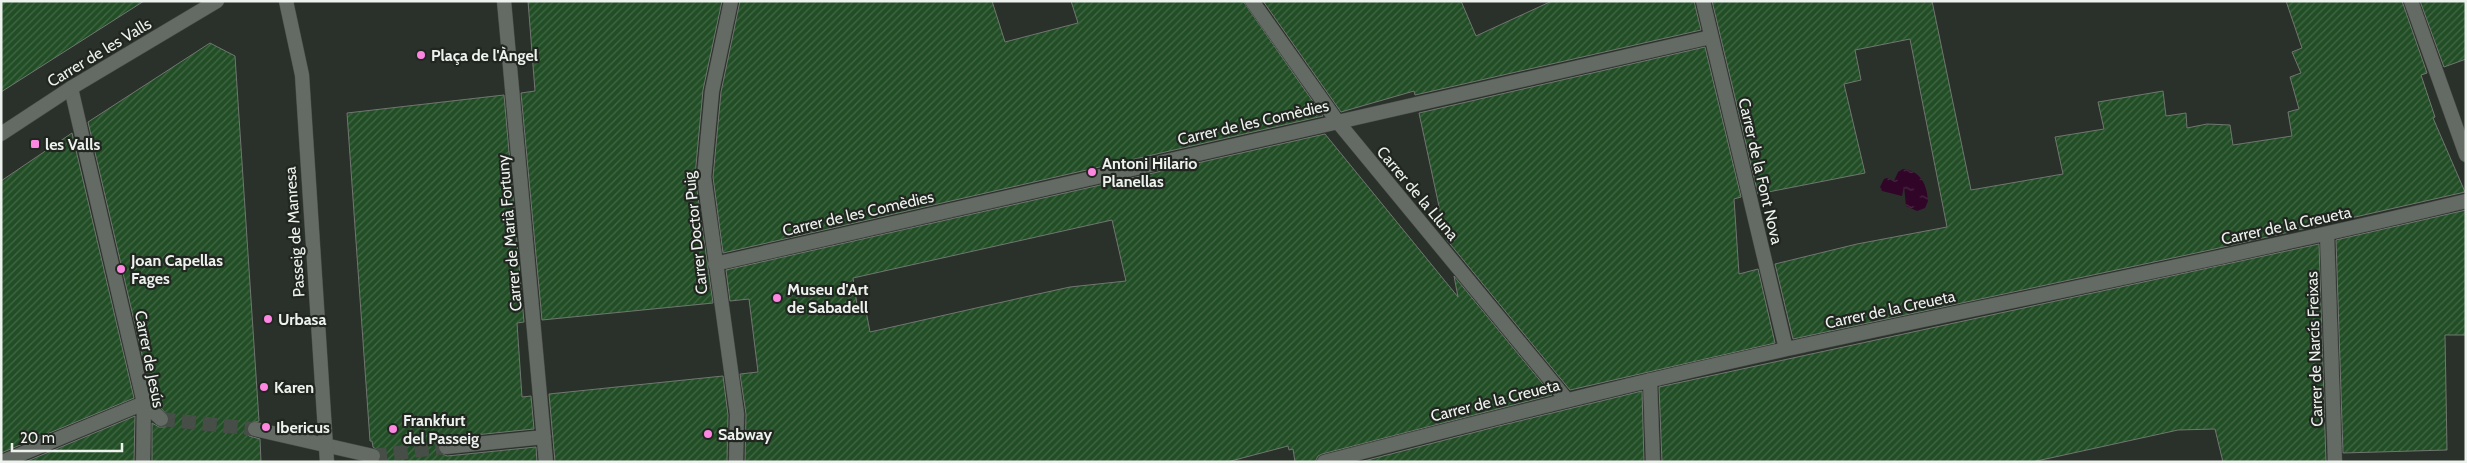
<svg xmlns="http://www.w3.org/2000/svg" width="2467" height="463" viewBox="0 0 2467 463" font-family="Cabin,sans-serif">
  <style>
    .water { fill: url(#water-ripples) }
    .building { fill: url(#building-hatch); stroke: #707670; fill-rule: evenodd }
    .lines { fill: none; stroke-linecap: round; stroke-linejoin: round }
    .pedestrian-tunnel { stroke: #474d47; stroke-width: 14; stroke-dasharray: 14 7; stroke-linecap: butt }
    .pedestrian-casing { stroke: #484c48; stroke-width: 15 }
    .minor-casing { stroke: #484c48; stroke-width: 15 }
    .tertiary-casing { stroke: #484c48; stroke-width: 15 }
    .pedestrian { stroke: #646a64; stroke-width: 14 }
    .minor { stroke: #646a64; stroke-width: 14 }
    .tertiary { stroke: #646a64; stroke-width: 14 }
    .poi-dot { fill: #fd86e1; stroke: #212621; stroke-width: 2 }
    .labels { text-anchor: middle; stroke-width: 4.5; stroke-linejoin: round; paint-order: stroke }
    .street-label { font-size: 16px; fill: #eef2ee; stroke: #212621 }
    .poi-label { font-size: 16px; font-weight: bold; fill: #eef2ee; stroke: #212621; text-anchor: start }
  </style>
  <defs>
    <pattern id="water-ripples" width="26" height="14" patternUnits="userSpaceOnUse" patternTransform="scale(1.25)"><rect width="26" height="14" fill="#300528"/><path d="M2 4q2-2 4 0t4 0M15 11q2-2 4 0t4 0" fill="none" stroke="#4e2a48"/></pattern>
    <pattern id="building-hatch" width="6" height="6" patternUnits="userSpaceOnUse" patternTransform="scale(1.25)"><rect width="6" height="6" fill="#224e26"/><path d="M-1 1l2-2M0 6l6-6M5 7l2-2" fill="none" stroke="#426846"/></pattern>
  </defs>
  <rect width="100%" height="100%" fill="#2a302a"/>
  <path class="water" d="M1903,169C1921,171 1927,185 1928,201L1925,208L1917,211L1906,206L1904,186L1902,196L1882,191L1880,187L1884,179L1887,178L1894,181L1898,172Z"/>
  <path class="building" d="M1,1H144L1,92Z
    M528,1H722L703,90L695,176L713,303L542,320L521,93L535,91Z
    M740,1H992L1005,42L1078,23L1071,1H1243L1323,116L723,253L713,177L721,92Z
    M1263,1H1461L1476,36L1552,1H1694L1701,30L1415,95L1414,91L1341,112Z
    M1712,1H1932L1971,190L2063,174L2055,137L2104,129L2098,102L2163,91L2166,116L2186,113L2187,128L2207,124L2230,125L2233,145L2292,136L2288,112L2299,109L2290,77L2301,73L2292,52L2302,48L2286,1H2402L2427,73L2421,75L2435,117L2433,118L2465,192L2210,250L1793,339L1775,264L1857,244L1947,227L1910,39L1855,50L1861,80L1844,84L1865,173L1758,194Z
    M2420,1H2466V59L2444,67Z
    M210,43L235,56L259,421L249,423L247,431L249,436L260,439L261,462H152V423L159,427H164L168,425L169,417L152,398L88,122Z
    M1705,47L1741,197L1734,199L1739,274L1758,269L1775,343L1570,390L1446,239L1419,113Z
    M504,95L524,322L517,323L522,397L531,396L534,429L445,438L441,440L437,447L439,452L447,456L536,447L537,462H380L381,453L373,447L372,441H370L347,113Z
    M72,133L134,398L1,453V181Z
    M1325,134L1458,297L1454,276L1552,395L1322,454L1318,456L1315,462H1295L1293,449L1289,450L1288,446L1227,462H745L746,414L740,374L758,372L749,299L730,301L726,270ZM1112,220L1126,281L1070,287L1038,294L870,332L866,311H858L853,278Z
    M2466,210V335H2445L2447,450L2343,453L2336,240Z
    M2319,244L2326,462H2223L2215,429L2178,430L2032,462H1662L1659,387Z
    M723,376L728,415L727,462H555L549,394Z
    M1642,391L1644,462H1360L1499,426Z
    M135,416L134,462H25Z"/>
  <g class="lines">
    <path class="pedestrian-tunnel" d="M161,419L255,429
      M373,456L446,447"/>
    <g class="pedestrian-casing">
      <path id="pedestrian" d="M504,1L546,462
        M71,88L144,403L143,462
        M255,429L373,456
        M446,447L544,437
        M2,462L144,403L161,419"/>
    </g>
    <g class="minor-casing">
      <path id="minor" d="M731,1L712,91L704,177L737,414L736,462
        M1252,1L1337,121L1567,400
        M1703,1L1786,349
        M2411,1L2466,155
        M2327,234L2335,462
        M715,264L1711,37
        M1650,380L1653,462
        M1324,462C1478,422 1632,383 1787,349C2014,300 2241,255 2466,201"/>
    </g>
    <g class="tertiary-casing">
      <path id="tertiary" d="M286,1L302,75L327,462
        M1,134L71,88L217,1"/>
    </g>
    <use href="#pedestrian" class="pedestrian"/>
    <use href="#minor" class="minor"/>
    <use href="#tertiary" class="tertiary"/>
  </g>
  <g class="poi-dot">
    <circle cx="421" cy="55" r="5"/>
    <rect x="30" y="139" width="10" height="10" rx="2.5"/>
    <circle cx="1092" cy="172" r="5"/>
    <circle cx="121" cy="269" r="5"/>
    <circle cx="777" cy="298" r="5"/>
    <circle cx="268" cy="319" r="5"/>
    <circle cx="264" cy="387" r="5"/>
    <circle cx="266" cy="427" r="5"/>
    <circle cx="393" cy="429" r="5"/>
    <circle cx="708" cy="434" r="5"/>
  </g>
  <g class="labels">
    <g class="street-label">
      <text transform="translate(99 52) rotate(-31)" y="6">Carrer de les Valls</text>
      <text transform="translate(1253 122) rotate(-13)" y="6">Carrer de les Comèdies</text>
      <text transform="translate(1761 171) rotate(77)" y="6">Carrer de la Font Nova</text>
      <text transform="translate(1418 193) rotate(50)" y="6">Carrer de la Lluna</text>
      <text transform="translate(858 213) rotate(-13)" y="6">Carrer de les Comèdies</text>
      <text transform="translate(2286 225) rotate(-12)" y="6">Carrer de la Creueta</text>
      <text transform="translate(294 232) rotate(-94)" y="6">Passeig de Manresa</text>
      <text transform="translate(509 233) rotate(-95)" y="6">Carrer de Marià Fortuny</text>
      <text transform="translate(695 233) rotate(-96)" y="6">Carrer Doctor Puig</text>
      <text transform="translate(1890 309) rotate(-12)" y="6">Carrer de la Creueta</text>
      <text transform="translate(2314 349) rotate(-92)" y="6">Carrer de Narcís Freixas</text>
      <text transform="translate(150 359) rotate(79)" y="6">Carrer de Jesús</text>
      <text transform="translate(1495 400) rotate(-14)" y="6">Carrer de la Creueta</text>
    </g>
    <g class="poi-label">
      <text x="431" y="61">Plaça de l'Àngel</text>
      <text x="45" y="150">les Valls</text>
      <text x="1102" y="169">Antoni Hilario<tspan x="1102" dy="18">Planellas</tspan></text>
      <text x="131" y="266">Joan Capellas<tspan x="131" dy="18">Fages</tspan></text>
      <text x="787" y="295">Museu d'Art<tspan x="787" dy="18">de Sabadell</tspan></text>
      <text x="278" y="325">Urbasa</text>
      <text x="274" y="393">Karen</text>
      <text x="403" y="426">Frankfurt<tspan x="403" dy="18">del Passeig</tspan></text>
      <text x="276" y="433">Ibericus</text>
      <text x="718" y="440">Sabway</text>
    </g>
  </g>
  <rect width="2467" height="463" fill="none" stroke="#eef2ee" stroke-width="5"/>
  <path d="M12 443v8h110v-8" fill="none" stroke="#eef2ee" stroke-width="2.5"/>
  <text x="20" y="443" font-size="15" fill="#eef2ee" stroke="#212621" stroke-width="4" paint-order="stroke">20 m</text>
</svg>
